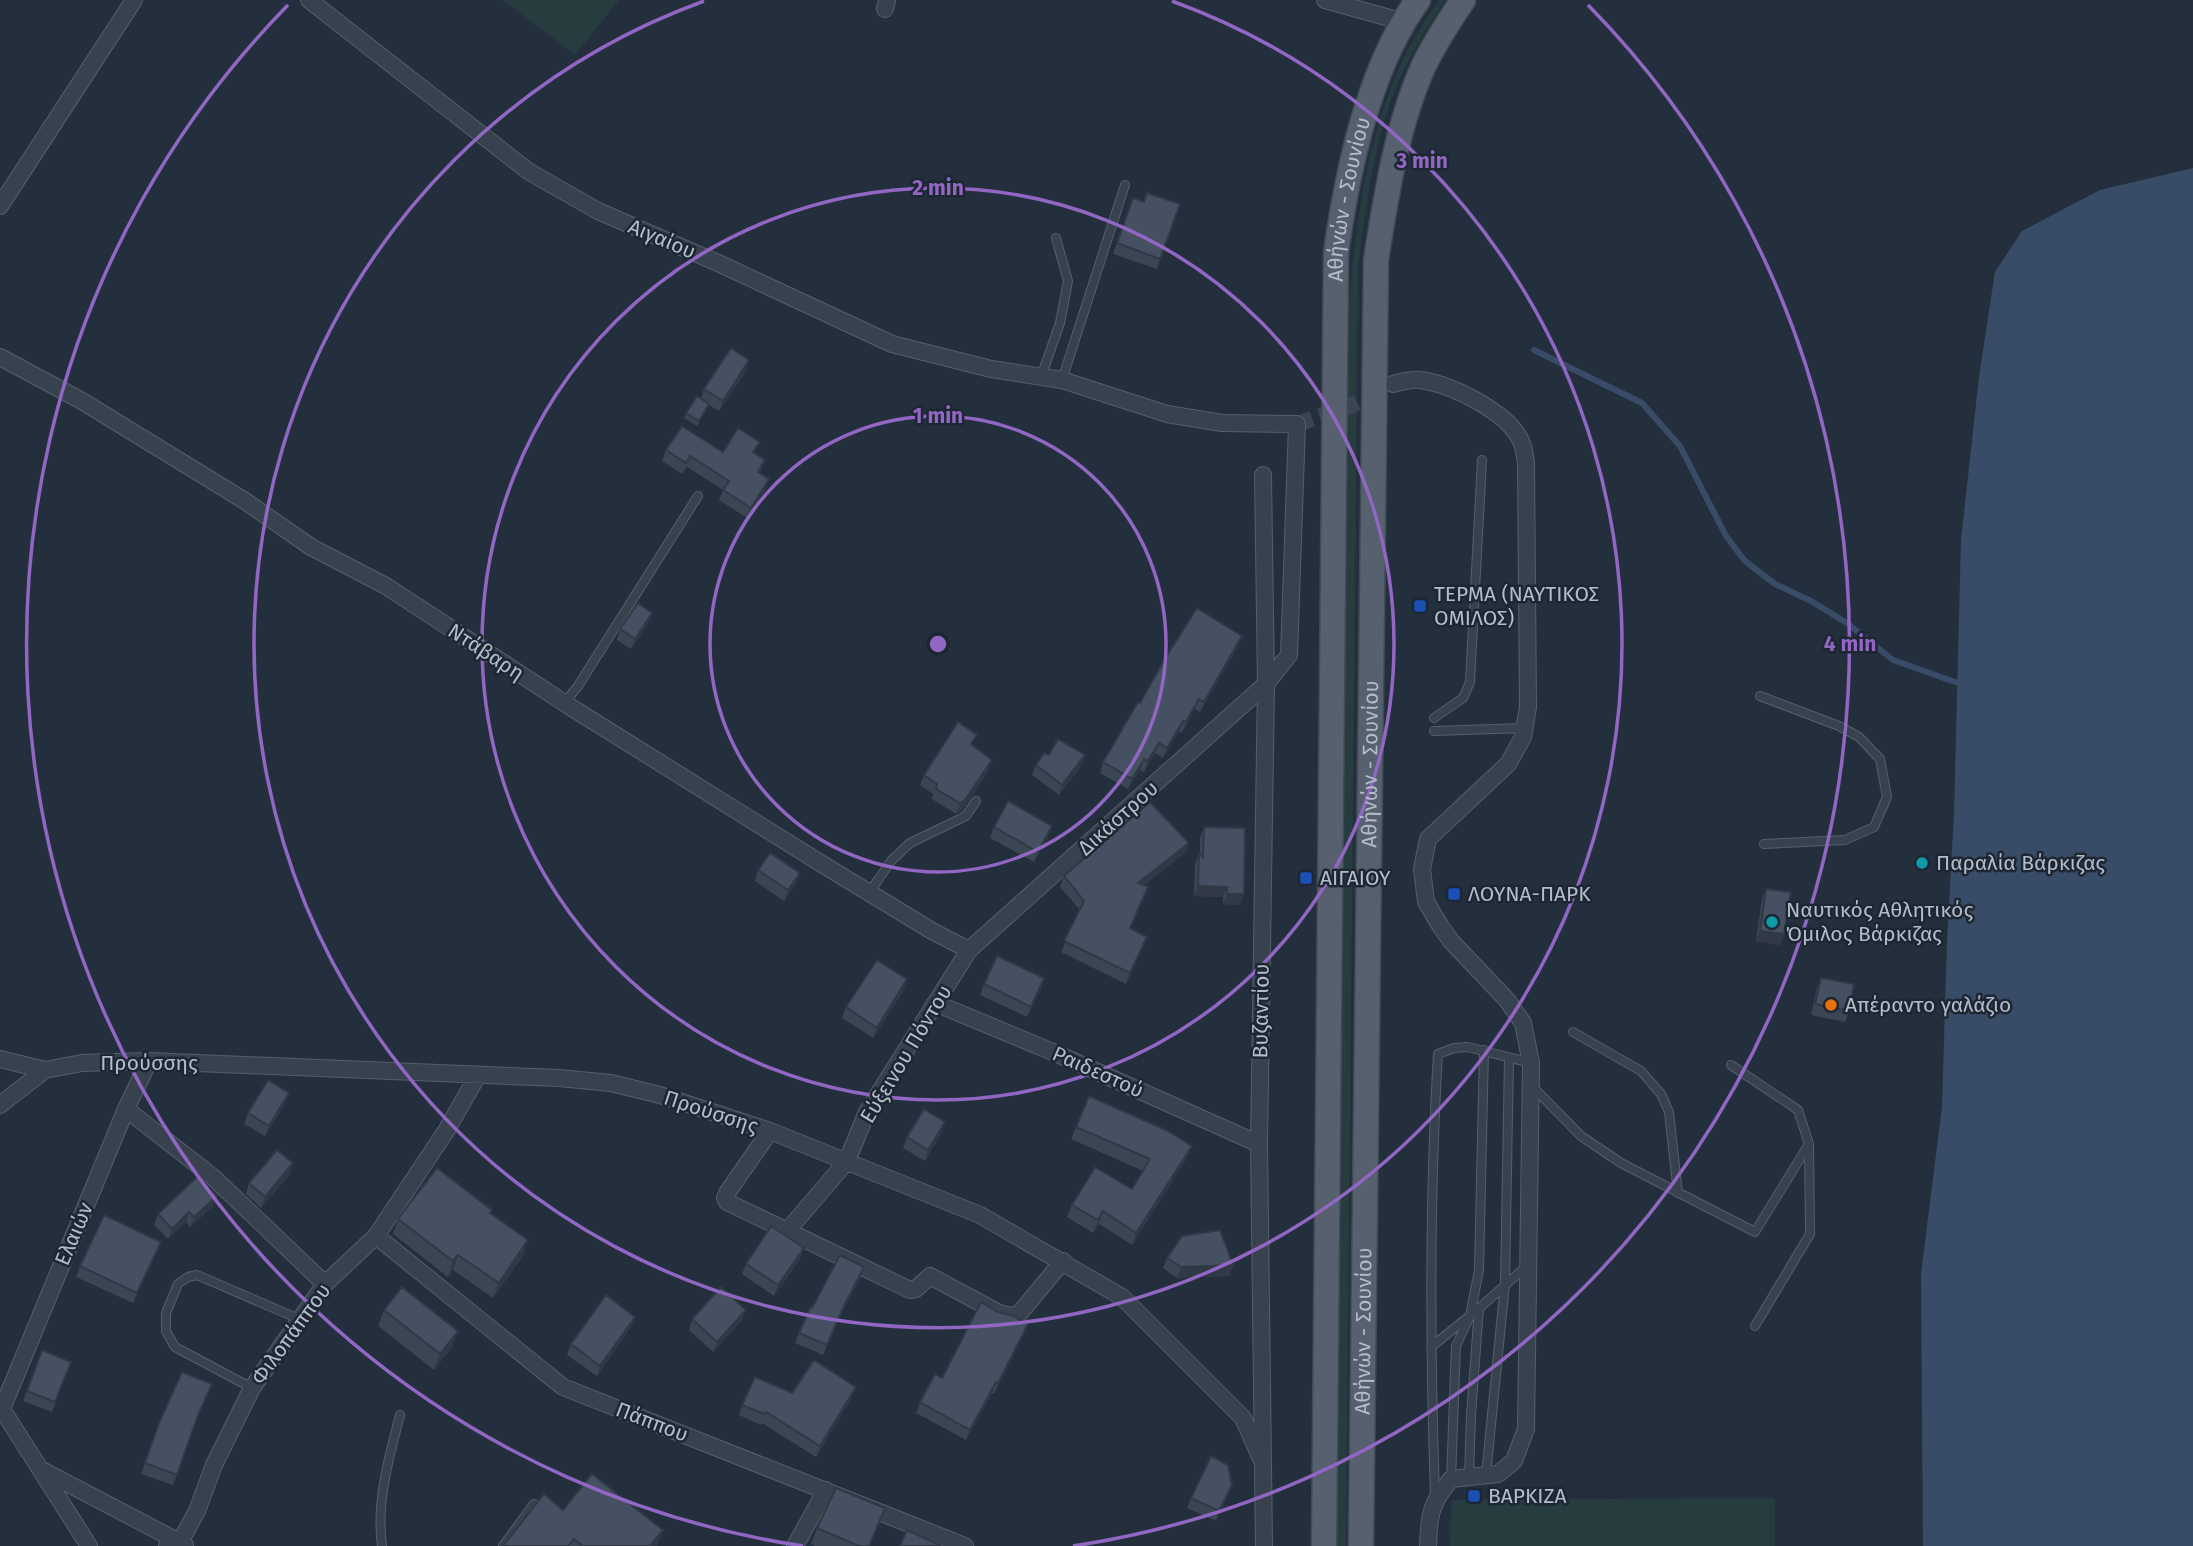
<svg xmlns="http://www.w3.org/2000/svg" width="2193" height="1546" viewBox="0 0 2193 1546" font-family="'Fira Sans',sans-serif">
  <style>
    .green { fill: #263c3f }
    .water { fill: #394c67 }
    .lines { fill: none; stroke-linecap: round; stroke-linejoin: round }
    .stream { stroke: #394c67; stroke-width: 6 }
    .street-tunnel { stroke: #3a4453; stroke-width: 16; stroke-dasharray: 16 8; stroke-linecap: butt }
    .lane-casing { stroke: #565f6c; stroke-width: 10 }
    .street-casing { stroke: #565f6c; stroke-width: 18 }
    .primary-casing { stroke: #414a57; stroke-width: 27 }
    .lane { stroke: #38414e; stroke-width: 8 }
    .street { stroke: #38414e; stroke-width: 16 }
    .primary { stroke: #56606e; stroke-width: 24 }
    .wall { fill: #3b4654 }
    .shaded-wall { fill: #303945 }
    .building { fill: #455162; stroke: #303945; stroke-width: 2 }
    .ring { fill: none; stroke: #9266c3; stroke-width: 3.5 }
    .transit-dot { fill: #1a4fb4; stroke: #1d2633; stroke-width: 2.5 }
    .culture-dot { fill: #0f9aa8; stroke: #1d2633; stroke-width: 2.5 }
    .food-dot { fill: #e8710a; stroke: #1d2633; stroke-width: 2.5 }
    .labels { text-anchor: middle; stroke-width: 5; stroke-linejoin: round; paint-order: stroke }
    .street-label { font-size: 21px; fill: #b4bcc9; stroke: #1d2633 }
    .poi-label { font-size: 21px; fill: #b4bcc9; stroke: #1d2633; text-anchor: start }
    .centre { fill: #9266c3; stroke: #1d2633; stroke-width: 3.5 }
    .ring-label { font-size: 21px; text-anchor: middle; font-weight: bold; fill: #9266c3; stroke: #1d2633; stroke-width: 5; stroke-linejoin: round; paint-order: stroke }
  </style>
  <rect width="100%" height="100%" fill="#242f3e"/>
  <path class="green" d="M503,0H619L575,55Z
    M1439,0H1445C1428,26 1412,52 1399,80C1374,138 1367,204 1358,266L1346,1546H1336L1347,327C1354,245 1362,157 1394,80C1405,51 1422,25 1439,0Z
    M1775,1498V1546H1450L1451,1500Z"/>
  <path class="water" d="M2193,168V1546H1923L1921,1274L1942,1107L1947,942L1954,814L1961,540L1979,377L1995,272L2022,231L2100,190Z"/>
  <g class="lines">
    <path class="stream" d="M1534,350L1642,403L1680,446L1726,536L1745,561L1775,584L1811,601L1847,623L1893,660L1958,683"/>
    <path class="street-tunnel" d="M1297,424L1348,407L1382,390"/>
    <g class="lane-casing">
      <path id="lane" d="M1041,377L1060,323L1068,281L1056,238
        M1062,380L1125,185
        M1760,696L1839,726L1859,737L1880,759L1887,797L1874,827L1845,840L1764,844
        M564,703L578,686L698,496
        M1434,718L1463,698L1470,682L1482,460
        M1434,731L1525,728
        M869,893L891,861L910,843L966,816L976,801
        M1573,1032L1641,1071L1661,1094L1669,1112L1678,1193
        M1731,1065L1798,1110L1809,1144L1810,1234L1755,1326
        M1533,1087L1581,1136L1621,1163L1755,1232L1809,1144
        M1477,1310L1527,1266
        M1431,1347L1467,1318
        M252,1388L175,1347L166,1331V1313L178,1284L188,1277L197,1275L299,1319
        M1486,1475L1505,1284L1509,1058
        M1469,1477L1471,1415L1479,1308
        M1451,1479L1456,1346L1470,1316L1479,1270L1484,1050
        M1435,1496C1430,1349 1429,1201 1438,1054L1454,1048L1468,1047L1531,1063
        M382,1546C376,1501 389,1458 400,1415
        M503,1546L534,1504"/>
    </g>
    <g class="street-casing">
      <path id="street" d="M309,0L528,171L598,211L718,263L892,344L991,369L1062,380L1167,414L1222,423L1297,424L1289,655L1266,684L969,950L867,1112L847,1161L788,1230
        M1325,0L1404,22
        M885,9L887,0
        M0,206L134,0
        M0,357L82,401L245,501L311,547L386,586L569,706L822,864L932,931L969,950
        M1393,384C1401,382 1411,379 1420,380C1451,384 1508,412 1521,441C1524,447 1525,456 1526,463L1528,707L1523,737L1508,764L1428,839L1422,869L1426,902L1441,927L1451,941L1507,1000L1523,1023L1531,1063L1526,1429L1514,1461L1498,1474L1451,1479C1431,1503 1429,1514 1428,1546
        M1263,475L1266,684L1259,1144L1264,1546
        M935,1003L1053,1052L1259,1144
        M0,1059L45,1070L82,1063L149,1061L559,1078L611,1083L660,1095L770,1131L980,1215L1122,1297L1243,1418L1263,1463
        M0,1105L45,1070
        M126,1109L213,1177L325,1284
        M770,1131L727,1193L725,1198L727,1202L910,1290L916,1289L930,1276L999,1313L1011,1316L1019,1314L1063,1261
        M376,1236L563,1387L965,1546
        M0,1406L89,1546
        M2,1409L126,1109L149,1061
        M40,1469L185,1545
        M167,1546L180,1542L197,1511L214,1465L252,1388L325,1284L376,1236L446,1131L478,1075
        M795,1546L826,1490"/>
    </g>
    <g class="primary-casing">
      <g id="primary">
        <path id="s1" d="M1324,1546L1336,253C1347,172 1369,67 1418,0"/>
        <path id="s2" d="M1361,1546L1376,260C1386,196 1397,125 1424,65C1435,42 1449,21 1463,0"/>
      </g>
    </g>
    <use href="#lane" class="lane"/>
    <use href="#street" class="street"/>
    <use href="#primary" class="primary"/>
  </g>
  <path class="wall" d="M1133,198L1144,202L1180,204L1157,269L1113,254Z
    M746,371L719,411L709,405L697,426L684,418L686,413L701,398L704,389Z
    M666,450L755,454L765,460L760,473L765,490L747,518L719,500L723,490L687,467L682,474L662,461Z
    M652,613L648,623L631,649L617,640L620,629Z
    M1238,646L1200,712L1195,709L1182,733L1179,731L1163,758L1155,753L1144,772L1140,770L1128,789L1100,773L1103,762L1140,703Z
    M1085,755L1081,766L1059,795L1032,775L1036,765Z
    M992,760L988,771L962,811L956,814L932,799L933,794L920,785L924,775Z
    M994,827L1048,837L1034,862L990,838Z
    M1204,827L1240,905L1223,904V897L1194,896L1195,864L1199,853L1200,854V837Z
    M1189,843L1185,853L1144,885V898L1130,928L1143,947L1126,984L1061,952L1080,910L1060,887L1064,876Z
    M758,870L800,873L796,883L784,901L755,881Z
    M1766,889L1784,934L1780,945L1756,941L1762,899Z
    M1821,978L1849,1011L1845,1022L1811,1015L1817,988Z
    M984,984L1041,989L1027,1017L980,995Z
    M904,990L873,1038L842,1018L846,1007Z
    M285,1104L265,1136L244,1124L248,1113Z
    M945,1122L941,1133L925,1161L903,1148L907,1137Z
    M1076,1127L1192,1146L1187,1158L1132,1245L1099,1224L1093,1233L1067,1217L1072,1205L1132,1189L1143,1171L1071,1139Z
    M293,1163L290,1174L261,1208L246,1194L249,1183Z
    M213,1206L190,1227L186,1222L168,1239L154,1225L158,1214Z
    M491,1214L523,1256L493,1298L453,1270L448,1277L393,1234L398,1219Z
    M161,1242L133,1303L76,1277L80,1266Z
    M804,1248L800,1259L774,1296L742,1274L746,1264Z
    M1167,1258L1233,1265L1229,1276L1177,1278L1163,1268Z
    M864,1267L860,1278L839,1319L823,1355L795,1343L799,1333L812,1308Z
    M384,1310L452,1347L434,1370L378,1326Z
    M746,1310L742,1320L713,1352L689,1330L692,1319Z
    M631,1327L597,1376L567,1355L571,1344Z
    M1024,1334L994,1394L992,1393L966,1440L916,1413L920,1402L942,1378Z
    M42,1350L71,1362L52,1412L23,1401Z
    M212,1384L195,1424L173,1485L141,1474L159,1423Z
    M792,1393L852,1397L816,1457L762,1423L761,1425L739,1415L742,1405Z
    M1232,1485L1216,1521L1187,1508L1191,1498Z
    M885,1508L870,1546H816L811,1544L817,1528Z
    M563,1510L657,1546H503Z"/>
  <path class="shaded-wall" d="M749,360L746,371L719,411L723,401Z
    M769,479L765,490L747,518L751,508Z
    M652,613L648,623L631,649L635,639Z
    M1242,636L1238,646L1200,712L1204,702Z
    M1199,699L1195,709L1182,733L1186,722Z
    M1183,721L1179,731L1163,758L1167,748Z
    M1159,743L1155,753L1144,772L1148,761Z
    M1085,755L1081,766L1059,795L1062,785Z
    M1144,759L1140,770L1128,789L1132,779Z
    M992,760L988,771L962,811L956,814L960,803Z
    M1052,826L1048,837L1034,862L1038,852Z
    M1189,843L1185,853L1134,893L1138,883Z
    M800,873L796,883L784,901L788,890Z
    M1198,886L1227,887L1223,897L1194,896Z
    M1227,894H1244L1240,905L1223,904Z
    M1760,931L1784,934L1780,945L1756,941Z
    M1147,937L1143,947L1126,984L1130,973Z
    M1044,978L1041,989L1027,1017L1031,1007Z
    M907,979L904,990L873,1038L877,1028Z
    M289,1093L285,1104L265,1136L269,1126Z
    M945,1122L941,1133L925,1161L928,1150Z
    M1192,1146L1187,1158L1132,1245L1136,1233Z
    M293,1163L290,1174L261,1208L265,1197Z
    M217,1196L213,1206L190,1227L194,1217Z
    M1103,1211L1099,1224L1093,1233L1098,1220Z
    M189,1212L186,1222L168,1239L172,1229Z
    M528,1240L523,1256L493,1298L499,1283Z
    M161,1242L157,1252L133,1303L137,1293Z
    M804,1248L800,1259L774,1296L778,1285Z
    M458,1255L453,1270L448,1277L453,1261Z
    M1233,1265L1229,1276L1177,1278L1181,1267Z
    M864,1267L860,1278L839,1319L823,1355L843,1308Z
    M746,1310L742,1320L713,1352L717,1342Z
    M635,1317L631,1327L597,1376L600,1366Z
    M1028,1324L1024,1334L994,1394L998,1383Z
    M458,1331L452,1347L434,1370L440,1354Z
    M996,1382L992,1393L966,1440L970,1430Z
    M856,1387L852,1397L816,1457L820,1446Z
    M1232,1485L1228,1496L1216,1521L1219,1511Z
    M663,1530L657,1546H650Z"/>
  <path class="building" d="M1147,193L1180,204L1160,259L1117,243L1133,198L1144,202Z
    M731,348L749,360L723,401L704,389Z
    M697,396L709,404L699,421L686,413Z
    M682,426L723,452L738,428L760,442L753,452L765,460L758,472L769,479L751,508L723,490L729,481L690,456L686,463L666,450Z
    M638,603L652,613L635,639L620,629Z
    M1197,608L1242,636L1204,702L1199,699L1186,722L1183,721L1167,748L1159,743L1148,761L1144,759L1132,779L1103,762L1138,702L1140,703L1166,657Z
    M958,722L977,735L971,744L992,760L965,800L960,803L936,789L937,784L924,775Z
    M1058,739L1085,755L1062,785L1036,765L1044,753L1049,755Z
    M1008,801L1052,826L1038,852L994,827Z
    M1150,802L1189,843L1138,883L1148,887L1130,928L1147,937L1130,973L1064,941L1084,901L1064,876Z
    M1204,827L1245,828L1244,894H1227V887L1198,886L1199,853L1203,857Z
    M770,853L800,873L788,890L758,870Z
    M1766,889L1791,892L1784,934L1760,931Z
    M997,956L1044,978L1031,1007L984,984Z
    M877,960L907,979L877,1028L846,1007Z
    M1821,978L1854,984L1849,1011L1815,1004Z
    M268,1080L289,1093L269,1126L248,1113Z
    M1089,1096L1168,1131L1192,1146L1136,1233L1103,1211L1098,1220L1072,1205L1095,1167L1132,1189L1150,1159L1076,1127Z
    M924,1109L945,1122L928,1150L907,1137Z
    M277,1150L293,1163L265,1197L249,1183Z
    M437,1168L492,1210L490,1213L528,1240L499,1283L458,1255L453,1261L398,1219Z
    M198,1176L217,1196L194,1217L189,1212L172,1229L158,1214Z
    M104,1215L161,1242L137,1293L80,1266Z
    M771,1226L804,1248L778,1285L746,1264Z
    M1220,1230L1233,1265L1181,1267L1167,1258L1182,1236Z
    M840,1255L864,1267L843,1308L827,1345L799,1333L810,1308H812Z
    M402,1287L458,1331L440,1354L384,1310Z
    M721,1287L746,1310L717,1342L692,1319Z
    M606,1295L635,1317L600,1366L571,1344Z
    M981,1302L998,1312L1013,1316L1028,1324L998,1383L996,1382L970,1430L920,1402L935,1374L942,1378Z
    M42,1350L71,1362L55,1402L27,1391Z
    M814,1360L856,1387L820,1446L766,1412L765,1414L742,1405L755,1377L792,1393Z
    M182,1372L212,1384L198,1415L177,1475L145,1463L159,1423Z
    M1211,1456L1228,1465L1232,1485L1219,1511L1191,1498Z
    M592,1474L663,1530L650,1546H583L574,1539L568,1546H503L544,1494L563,1510Z
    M836,1488L885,1508L869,1546H859L817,1528Z
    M907,1530L941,1546H900Z"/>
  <g class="ring">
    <circle cx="938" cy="644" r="228"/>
    <circle cx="938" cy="644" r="456"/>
    <path d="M1172 1A684 684 0 1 1 704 1"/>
    <path d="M803 1546A912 912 0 0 1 288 5M1588 5A912 912 0 0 1 1073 1546"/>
  </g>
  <g class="transit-dot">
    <rect x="1413" y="599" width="14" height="14" rx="3.5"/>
    <rect x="1299" y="871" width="14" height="14" rx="3.5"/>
    <rect x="1447" y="887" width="14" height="14" rx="3.5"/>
    <rect x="1467" y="1489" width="14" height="14" rx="3.5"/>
  </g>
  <g class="culture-dot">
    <circle cx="1922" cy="863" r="7"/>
    <circle cx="1772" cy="922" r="7"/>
  </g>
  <circle class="food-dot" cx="1831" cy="1005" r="7"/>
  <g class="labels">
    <g class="street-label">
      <text dy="7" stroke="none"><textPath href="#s1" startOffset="1348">Αθήνών - Σουνίου</textPath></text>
      <text transform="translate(662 239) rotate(23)" y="7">Αιγαίου</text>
      <text transform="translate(486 652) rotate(33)" y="7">Ντάβαρη</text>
      <text dy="7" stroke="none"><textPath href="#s2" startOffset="782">Αθήνών - Σουνίου</textPath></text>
      <text transform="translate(1118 818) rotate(-42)" y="7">Δικάστρου</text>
      <text transform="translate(1261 1011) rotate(-89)" y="7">Βυζαντίου</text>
      <text transform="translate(906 1054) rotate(-59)" y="7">Εύξεινου Πόντου</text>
      <text x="149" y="1070">Προύσσης</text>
      <text transform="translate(1098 1072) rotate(24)" y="7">Ραιδεστού</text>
      <text transform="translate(711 1112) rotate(18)" y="7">Προύσσης</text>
      <text transform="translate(74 1234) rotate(-67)" y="7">Ελαιών</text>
      <text dy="7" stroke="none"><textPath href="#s2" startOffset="215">Αθήνών - Σουνίου</textPath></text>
      <text transform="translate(291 1334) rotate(-54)" y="7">Φιλοπάππου</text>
      <text transform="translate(652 1422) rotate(21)" y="7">Πάππου</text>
    </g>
    <g class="poi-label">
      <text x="1434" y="601">ΤΕΡΜΑ (ΝΑΥΤΙΚΟΣ<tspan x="1434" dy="24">ΟΜΙΛΟΣ)</tspan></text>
      <text x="1936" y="870">Παραλία Βάρκιζας</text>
      <text x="1320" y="885">ΑΙΓΑΙΟΥ</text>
      <text x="1468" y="901">ΛΟΥΝΑ-ΠΑΡΚ</text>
      <text x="1786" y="917">Ναυτικός Αθλητικός<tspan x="1786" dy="24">Όμιλος Βάρκιζας</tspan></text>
      <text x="1845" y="1012">Απέραντο γαλάζιο</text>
      <text x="1488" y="1503">ΒΑΡΚΙΖΑ</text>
    </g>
  </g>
  <circle cx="938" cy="644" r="10" class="centre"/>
  <g class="ring-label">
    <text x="1422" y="168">3 min</text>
    <text x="938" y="195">2 min</text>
    <text x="938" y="423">1 min</text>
    <text x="1850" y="651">4 min</text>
  </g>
</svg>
